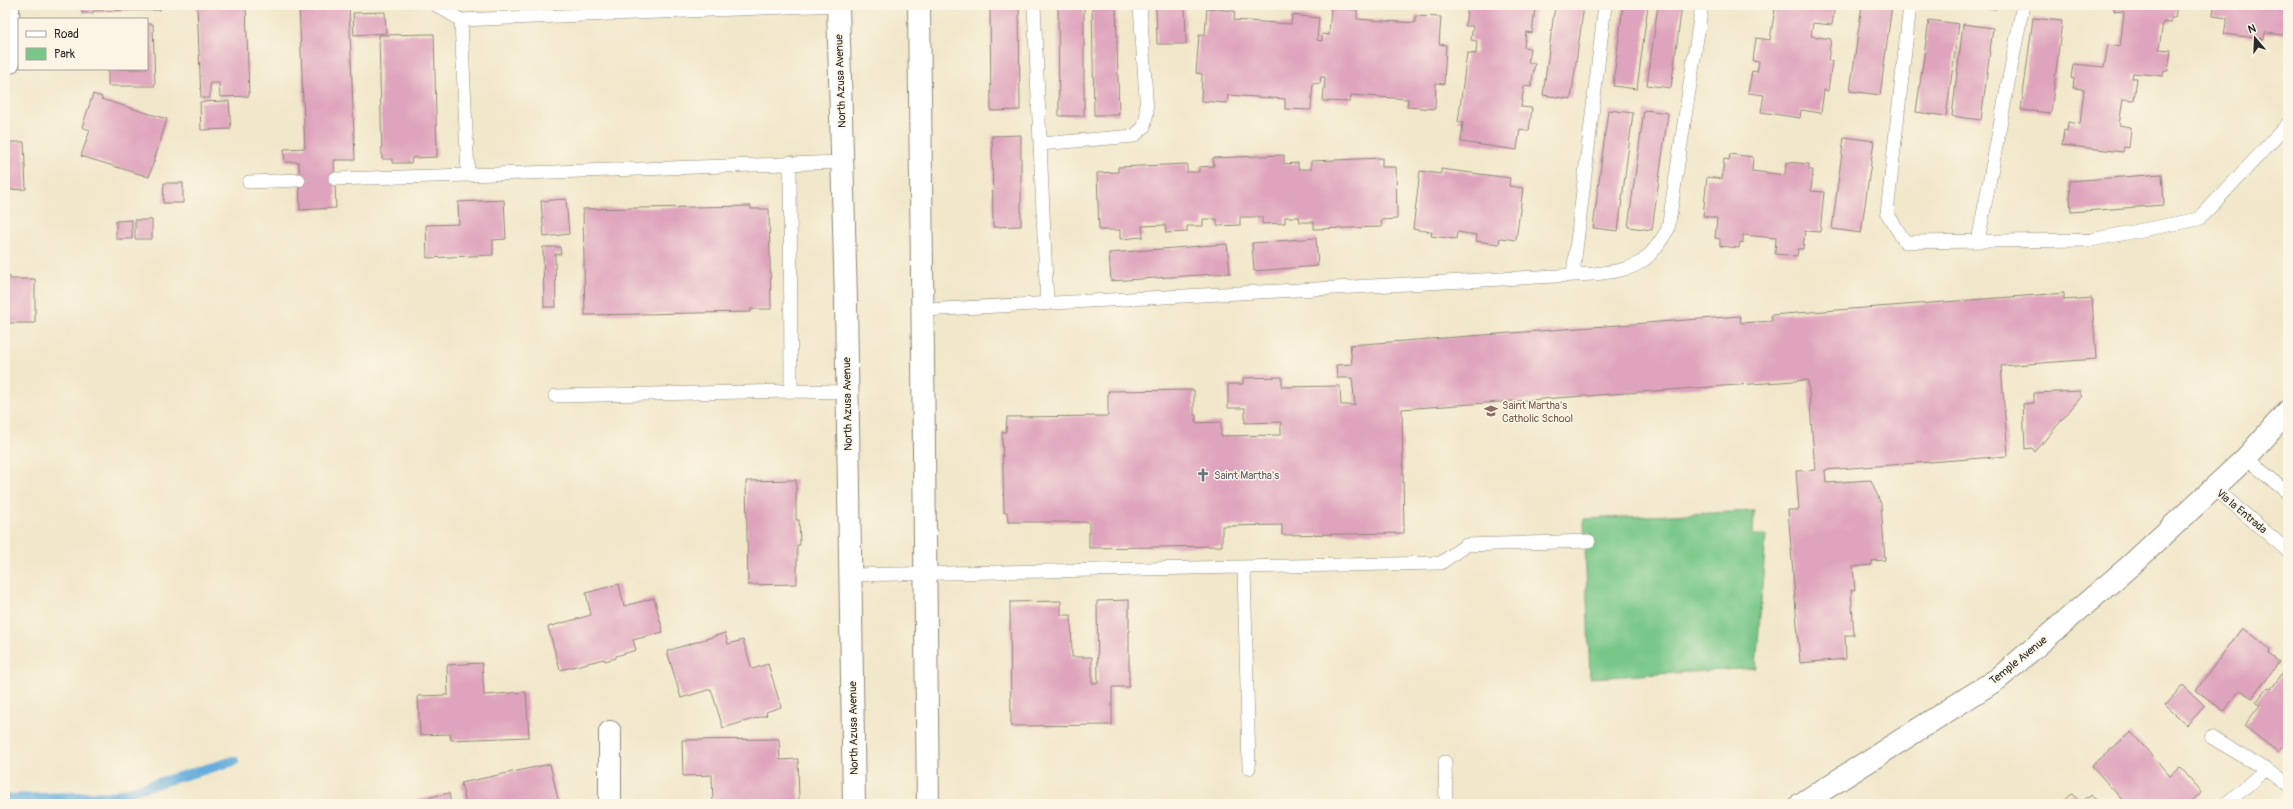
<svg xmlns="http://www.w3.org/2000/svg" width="2293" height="809" viewBox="0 0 2293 809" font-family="Pangolin,sans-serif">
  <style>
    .green { fill: #78c788; stroke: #52795a }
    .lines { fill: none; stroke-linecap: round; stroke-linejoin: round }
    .stream { stroke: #65addc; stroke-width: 10 }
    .building { fill: #dfa4bd }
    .service-casing { stroke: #8e897a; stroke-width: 14 }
    .minor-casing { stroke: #8e897a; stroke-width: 24 }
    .secondary-casing { stroke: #8e897a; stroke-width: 24 }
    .primary-casing { stroke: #8e897a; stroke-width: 24 }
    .service { stroke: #fff; stroke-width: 13 }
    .minor { stroke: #fff; stroke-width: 22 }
    .secondary { stroke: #fff; stroke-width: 22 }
    .primary { stroke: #fff; stroke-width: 22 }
    .labels { text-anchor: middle; stroke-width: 3; stroke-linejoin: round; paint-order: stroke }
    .street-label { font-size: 11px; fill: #2b2b2b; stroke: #fcf5e5 }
    .education-label { font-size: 11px; fill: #785e54; stroke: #fcf5e5; text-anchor: start }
    .worship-label { font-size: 11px; fill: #5b616d; stroke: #fcf5e5; text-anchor: start }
  </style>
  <rect width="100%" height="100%" fill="#fcf5e5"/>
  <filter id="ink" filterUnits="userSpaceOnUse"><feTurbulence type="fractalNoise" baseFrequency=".025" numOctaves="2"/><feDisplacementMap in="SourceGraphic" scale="8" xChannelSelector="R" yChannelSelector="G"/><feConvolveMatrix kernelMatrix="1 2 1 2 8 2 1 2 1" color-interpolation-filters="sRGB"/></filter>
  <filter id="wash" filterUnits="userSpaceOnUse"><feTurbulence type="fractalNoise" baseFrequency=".012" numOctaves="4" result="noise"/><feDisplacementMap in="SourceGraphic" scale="16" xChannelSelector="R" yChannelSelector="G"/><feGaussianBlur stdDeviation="0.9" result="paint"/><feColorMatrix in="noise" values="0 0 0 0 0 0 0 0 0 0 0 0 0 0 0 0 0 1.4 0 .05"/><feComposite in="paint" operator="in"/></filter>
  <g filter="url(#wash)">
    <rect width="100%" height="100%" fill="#f1e7ca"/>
    <path class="green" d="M1754,511L1753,535H1766L1756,668L1590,678L1584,519Z"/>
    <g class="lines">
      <path class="stream" d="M5,799L113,796L234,761"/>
    </g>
    <g id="blocks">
      <path class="building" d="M82,5H160V10L93,11V13H82Z
        M197,5H246L249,96L220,97L219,83H210V98H201Z
        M299,5H349L355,160H334L336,208L300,210L299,162H285L284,149L305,148Z
        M990,5H1019L1020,110L991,111Z
        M1058,5H1084V116H1059Z
        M1092,5H1116L1119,115H1094Z
        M1156,5H1185L1186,44H1157Z
        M1468,5H1529V9H1535L1532,33L1526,32L1524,47L1530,48L1528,63H1535L1531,87L1524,86L1521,107L1532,108L1529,131L1520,129L1517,150L1461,142L1463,122H1458L1467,53L1476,54L1477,41L1471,40L1473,26H1465Z
        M1555,5H1584L1571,99L1543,95Z
        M1623,5H1648L1637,89L1613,86Z
        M1658,5H1682L1671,88L1647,85Z
        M1761,5H1835L1832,25L1813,23L1811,36L1831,39L1828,61H1832L1828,91L1824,90L1821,113L1801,110L1800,118L1761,112L1764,95L1748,93L1752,71L1757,72L1759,62L1753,61L1756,38L1770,40L1775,9L1761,7Z
        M1862,5H1892L1880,95L1850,91Z
        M1967,5H1996V9Z
        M2114,5H2177L2175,18H2171V23L2163,22L2159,49L2171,50L2168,71L2164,70L2163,76L2133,73L2132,78H2137L2134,100L2123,99L2119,125L2131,127L2129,148L2124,147L2123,152L2062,145L2064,130L2067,131L2068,122L2080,124L2084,89L2073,88L2074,79L2071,78L2073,64L2104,67L2108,45L2120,47L2124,12L2114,11Z
        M2214,5H2288L2284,35L2265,33L2264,39L2224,34L2227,18L2213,16Z
        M1207,8L1235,11L1234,20L1291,24L1292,15L1319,18L1317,40L1322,41V34L1329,35L1331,8L1357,10V19L1415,23V16L1441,17L1439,44L1446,45L1444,84L1436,83L1435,109L1407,107L1408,99L1351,95L1350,102L1323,101L1325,77H1321L1320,84L1313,83L1311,110L1285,109V99L1228,95L1227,103L1201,101L1202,74L1196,73L1199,35H1205Z
        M385,12L386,33L354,35L353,13Z
        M2033,18L2062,21L2051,113L2021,110Z
        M1929,20L1959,24L1946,116L1916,112Z
        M147,24H153L155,86H108V69H147Z
        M1963,24L1993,28L1981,120L1952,116Z
        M434,34L437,157L412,158L411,163H392V159H382L379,35Z
        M93,94L102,97L101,99L167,119L149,177L81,156L90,130L82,127Z
        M229,101L231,129L201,130L200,102Z
        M1608,110L1633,113L1618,231L1593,228Z
        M1644,110L1668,113L1652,230L1628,227Z
        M1021,135V226L993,227L992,136Z
        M1844,137L1874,141L1861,233L1832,229Z
        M5,142H24L26,189L5,190Z
        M1730,154L1753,157L1752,171L1785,175L1786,162L1809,164V170H1813L1811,191L1824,192L1820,232L1805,231L1803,249H1798L1797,256L1775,254L1776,238L1743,235V243L1740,242L1739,248L1720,246V239L1715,238L1717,218L1703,216L1707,177L1722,179L1724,159L1729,160Z
        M1284,155V164L1298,163V169H1311V161L1382,158V167H1396L1397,219L1381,220L1382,227L1314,229V222H1300L1299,217H1285V223L1262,224V217H1240V225L1217,226V219H1203V226H1187V232L1166,233L1165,225L1142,226L1143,237L1120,239V230H1099L1097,173L1118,172V167L1187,164V172H1199V167L1214,166L1213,158Z
        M1441,169L1510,178L1509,186L1523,188L1516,240L1500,238L1499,244L1476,241L1477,235L1457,232L1456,239L1431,236L1432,232L1413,229L1420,171L1441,174Z
        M2162,174L2164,205L2071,212L2069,181Z
        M164,183H183V203H163Z
        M566,199L569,234L544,237L541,201Z
        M504,200L506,239L493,240V255L427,258L426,225L459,224L458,202Z
        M751,206V209H769L771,309H751V312L585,315L583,209Z
        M132,220V239H116V221Z
        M135,220H152V239H135Z
        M1316,238L1318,266L1254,271L1252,243Z
        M1227,244L1230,273L1111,281L1109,253Z
        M543,247H560L561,254H555L556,307H544Z
        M5,276H10V279H35V323H5Z
        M2064,293V300L2092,298L2096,359L2001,366L2008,456L1825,470L1826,483L1871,480L1881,504L1885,560L1872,561V565L1853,567L1855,590H1851L1854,635H1845L1846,659L1800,663L1788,510H1799L1796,471L1815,470L1808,380L1402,409L1404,533L1282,535V525L1222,526V546L1089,548V522H1008L1007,512L1004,513L1002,432H1006L1007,417L1108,416V391L1194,390V415H1196V423L1221,422V436L1281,435V422L1245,423V408H1228V384H1243V378L1282,377V387L1340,386L1341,405H1355L1352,378H1337L1336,365L1352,364L1350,345L1740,316L1741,323L1772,321L1771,315Z
        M2081,391L2079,393L2082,396L2035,452L2032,448L2025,449L2023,404L2034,403V393Z
        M796,480V520H799L800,545H797V584L748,585L746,481Z
        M619,584L624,606L654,598L663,632L633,640L636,650L616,656V658L605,661L604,659L560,670L548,627L591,615L586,593Z
        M1129,600V687H1112V725L1011,726L1010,602L1061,601V615H1071L1072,657H1092V683H1098L1097,601Z
        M2242,628L2270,649L2269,654L2279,662L2252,698L2240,690L2224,711L2196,690Z
        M725,633L728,644L743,640L752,669L768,664L781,707L766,712L767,715L723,728L711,689L681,698L667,651Z
        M482,663L484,695L526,692L529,737L451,740L450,734L420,735L418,696L448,695L447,665Z
        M2288,666V748L2284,745L2278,752L2244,726L2260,705L2256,702L2268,687L2271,689Z
        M2183,685L2205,706L2187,725L2165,705Z
        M2131,732L2170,776L2180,767L2202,792L2188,804H2126L2092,766Z
        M779,739L780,760L798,759L799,804H713L712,775L683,776L682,740Z
        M550,764L559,804H466L461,783Z
        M449,793L451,804H402V803Z
        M2072,793L2081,803L2091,794L2099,804H2059Z"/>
    </g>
  </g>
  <g filter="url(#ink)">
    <use href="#blocks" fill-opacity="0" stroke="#8e897a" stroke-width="1"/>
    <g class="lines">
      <g class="service-casing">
        <path id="service" d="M436,5L461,20
          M838,5L461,20L468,175L842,162
          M1034,5L1047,304
          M1910,5L1887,213L1905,242L2091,240L2199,219L2288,124
          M1040,144L1134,136L1144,127L1147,113L1140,5
          M790,162L791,391L846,392
          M335,179L468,175
          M249,182L299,180
          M1978,241L2023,5
          M1573,275L1605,5
          M923,310L1594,274C1636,269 1646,266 1668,229L1702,5
          M555,396L791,391
          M2246,458L2288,493
          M2213,487L2288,551
          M1244,567L1249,768
          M850,575L1441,563L1466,545L1589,541
          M2211,737L2288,783
          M1445,762L1446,804
          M2226,804L2266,769"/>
      </g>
      <g class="minor-casing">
        <path id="minor" d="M8,5L9,62
          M610,732V804"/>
      </g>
      <g class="secondary-casing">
        <path id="secondary" d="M1801,804L1999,678L2131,565L2246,458L2288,411"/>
      </g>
      <g class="primary-casing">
        <path id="primary" d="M838,5L846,301L854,804
          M919,5L928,804"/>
      </g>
      <use href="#service" class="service"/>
      <use href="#minor" class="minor"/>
      <use href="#secondary" class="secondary"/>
      <use href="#primary" class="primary"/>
    </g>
  </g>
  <defs>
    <g id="school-bare" transform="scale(1.08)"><path d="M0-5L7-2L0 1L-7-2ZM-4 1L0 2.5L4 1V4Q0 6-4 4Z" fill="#8d6e63" stroke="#fcf5e5" stroke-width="2.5" paint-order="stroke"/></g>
    <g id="church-bare" transform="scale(1.08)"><path d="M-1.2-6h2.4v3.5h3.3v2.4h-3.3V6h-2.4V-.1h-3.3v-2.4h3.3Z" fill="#6b7280" stroke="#fcf5e5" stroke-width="2.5" paint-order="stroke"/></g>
  </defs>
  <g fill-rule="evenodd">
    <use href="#school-bare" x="1491" y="411"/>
    <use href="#church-bare" x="1203" y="475"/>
  </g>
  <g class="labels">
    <g class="street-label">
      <text transform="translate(840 81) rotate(-92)" y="4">North Azusa Avenue</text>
      <text transform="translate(847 404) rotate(-91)" y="4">North Azusa Avenue</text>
      <text transform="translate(2242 511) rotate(40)" y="4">Via la Entrada</text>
      <text transform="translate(2018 660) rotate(-39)" y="4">Temple Avenue</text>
      <text transform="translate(853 728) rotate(-91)" y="4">North Azusa Avenue</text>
    </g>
    <g class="education-label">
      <text x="1502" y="409">Saint Martha's<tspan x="1502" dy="13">Catholic School</tspan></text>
    </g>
    <g class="worship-label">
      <text x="1214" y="479">Saint Martha's</text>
    </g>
  </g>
  <rect width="2293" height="809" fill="none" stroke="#fcf5e5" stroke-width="20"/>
  <rect x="18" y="18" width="130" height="52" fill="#fcf5e5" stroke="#a8a49b"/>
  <rect x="26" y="31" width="20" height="6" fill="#ffffff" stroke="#a8a49b"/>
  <text x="54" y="38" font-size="12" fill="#2b2b2b">Road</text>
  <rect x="26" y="48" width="20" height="12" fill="#78c788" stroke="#a8a49b"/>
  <text x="54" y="58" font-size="12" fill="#2b2b2b">Park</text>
  <g transform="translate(2255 38) rotate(341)" stroke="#fcf5e5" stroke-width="3" paint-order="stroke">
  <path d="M0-3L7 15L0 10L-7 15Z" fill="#2b2b2b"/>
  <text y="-6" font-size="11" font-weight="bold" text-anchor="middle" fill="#2b2b2b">N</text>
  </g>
</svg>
